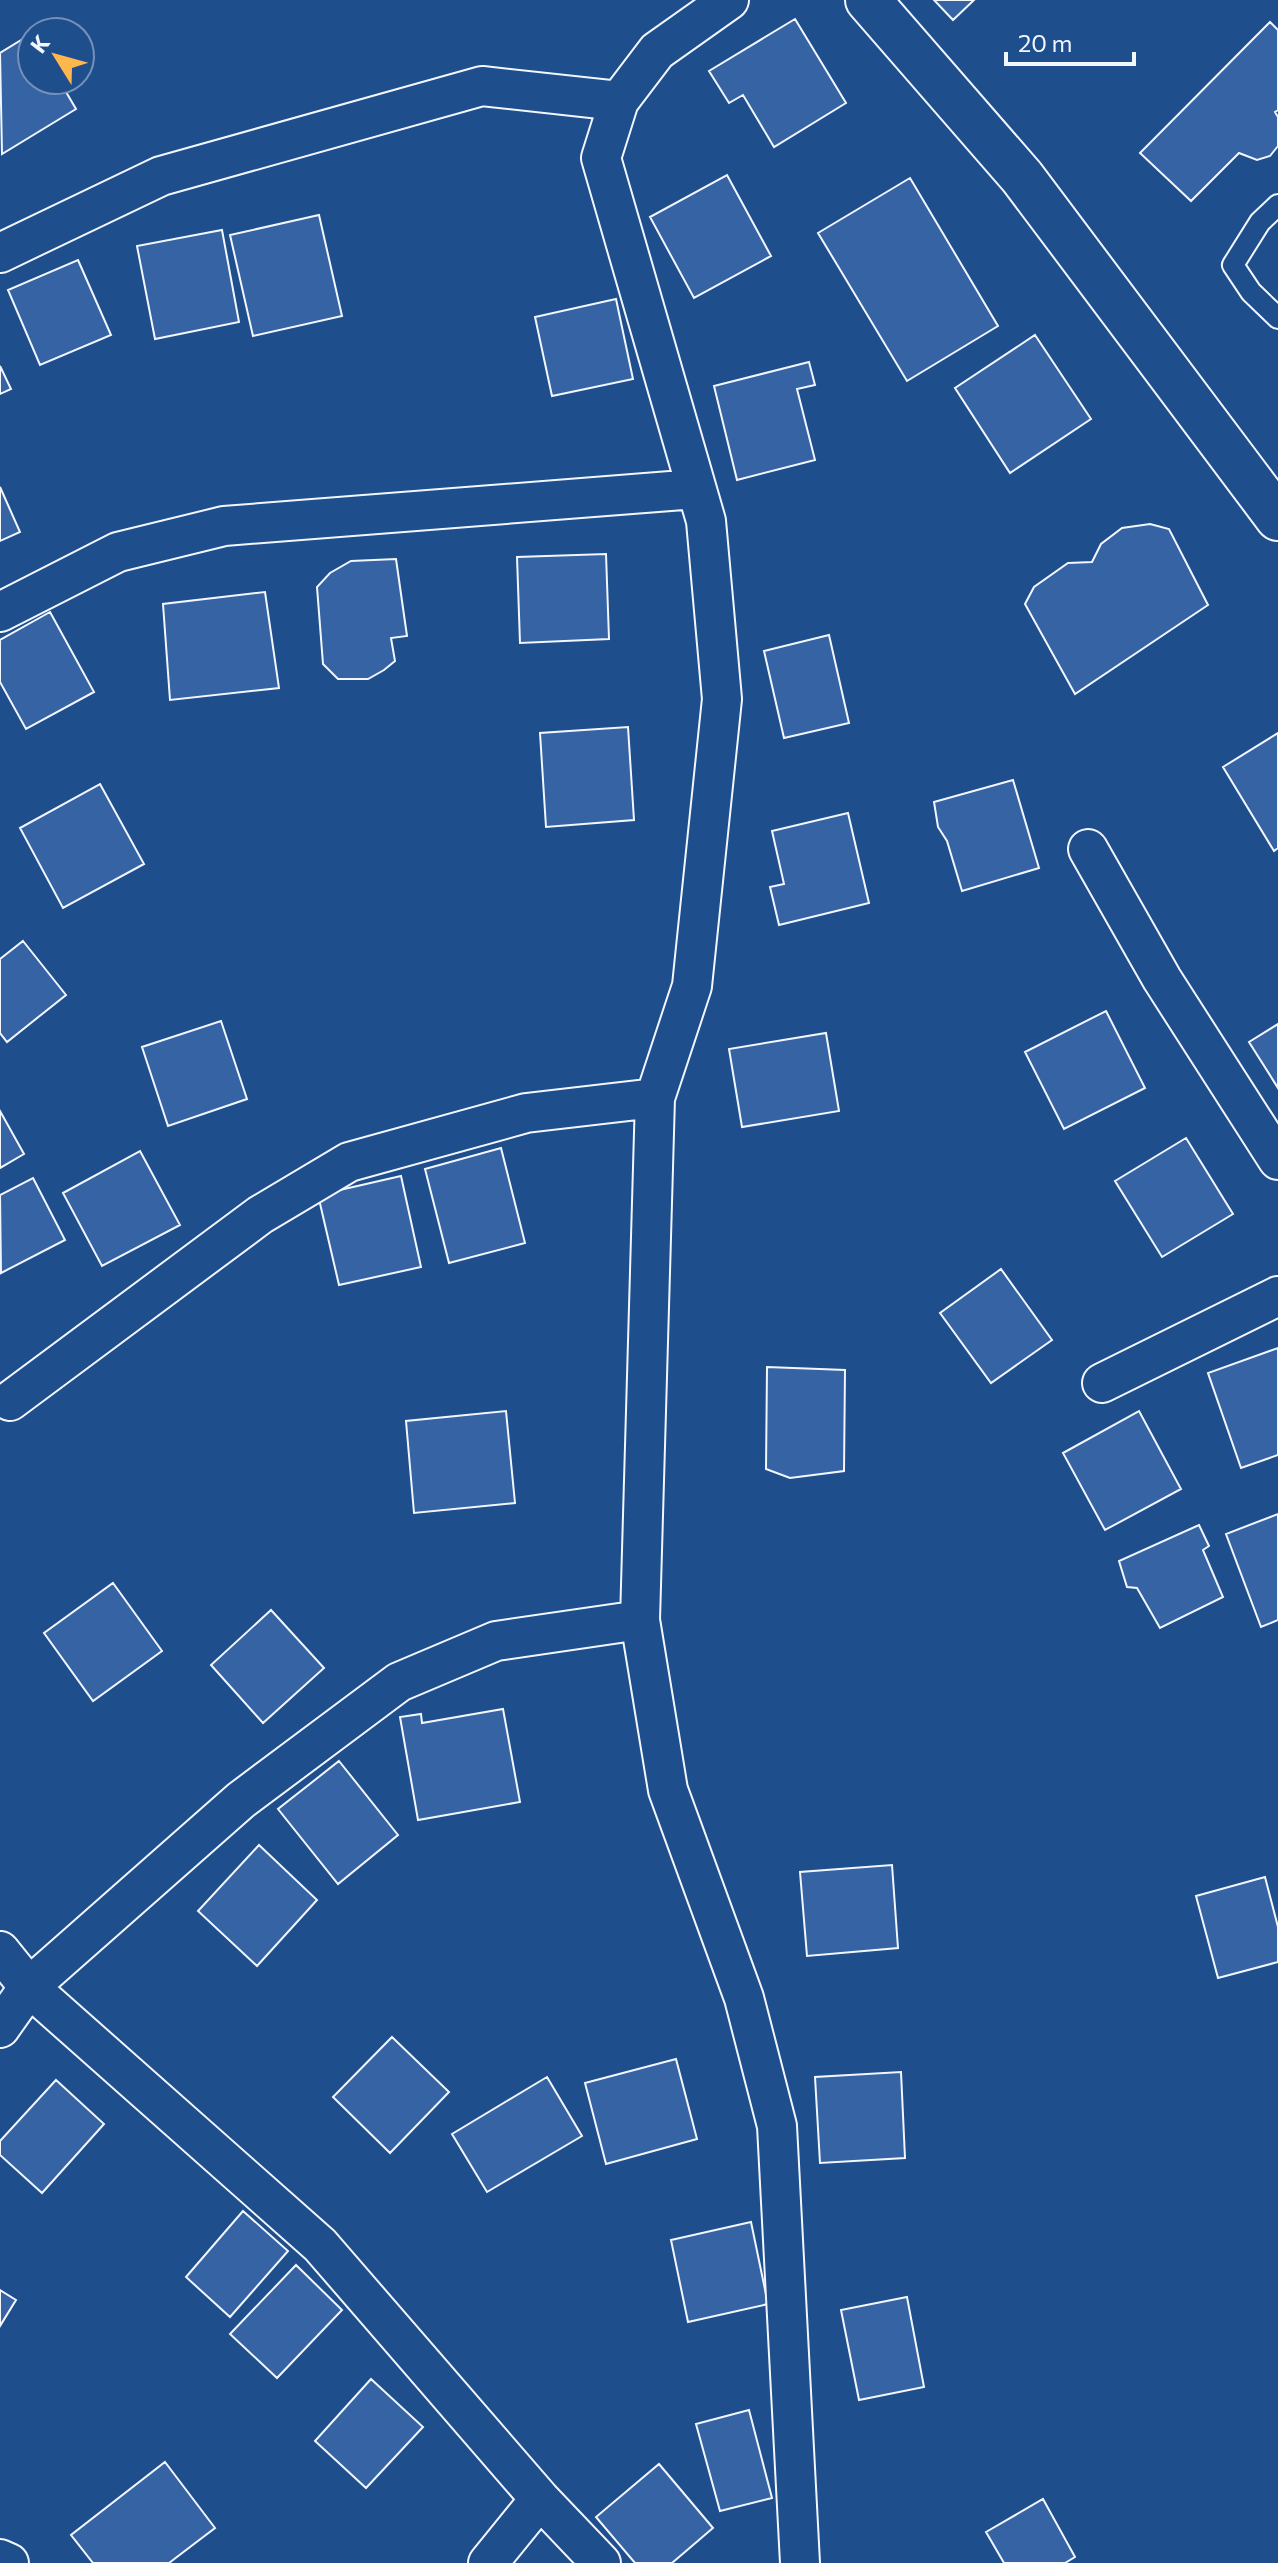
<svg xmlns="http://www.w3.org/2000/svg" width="1278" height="2563" viewBox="0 0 1278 2563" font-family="Commissioner,sans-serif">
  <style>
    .building { fill: #3563a3; stroke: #f2f6ff; stroke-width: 2 }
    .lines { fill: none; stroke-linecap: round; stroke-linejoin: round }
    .service-casing { stroke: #f2f6ff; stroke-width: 24 }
    .minor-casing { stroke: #f2f6ff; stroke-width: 42 }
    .tertiary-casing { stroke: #f2f6ff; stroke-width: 48 }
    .service { stroke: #1f4e8c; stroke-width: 20 }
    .minor { stroke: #1f4e8c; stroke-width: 38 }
    .tertiary { stroke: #1f4e8c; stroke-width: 44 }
  </style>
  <rect width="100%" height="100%" fill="#1f4e8c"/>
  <path class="building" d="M934,0H974L953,20Z
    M795,19L846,103L774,147L743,95L729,103L709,71Z
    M1270,22L1278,30V110L1275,112L1278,117V146L1270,156L1257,160L1239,153L1191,201L1140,153Z
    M31,34L32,80H59L76,109L2,154L0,53Z
    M727,175L771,256L694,298L650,217Z
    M910,178L998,326L907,381L818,233Z
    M319,215L342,316L253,336L230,235Z
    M222,230L239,322L155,339L137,246Z
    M78,260L111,335L40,365L8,290Z
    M616,299L633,379L552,396L535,317Z
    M1035,335L1091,419L1010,473L955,388Z
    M809,362L815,385L797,389L815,460L737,480L714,386Z
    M0,366L11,389L0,394Z
    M0,487L20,532L0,541Z
    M1150,524L1169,529L1208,605L1075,694L1025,604L1034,587L1068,563L1092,562L1101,544L1122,528Z
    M606,554L609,639L520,643L517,557Z
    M396,559L407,636L391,638L395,661L384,670L368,679H338L323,664L317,587L330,573L351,561Z
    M265,592L279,688L170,700L163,604Z
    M50,612L94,692L26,729L0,682V640Z
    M829,635L849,723L784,738L764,651Z
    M628,727L634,820L546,827L540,733Z
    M1278,733V848L1274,851L1223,767Z
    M1013,780L1039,868L962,891L947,841L938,827L934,802Z
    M100,784L144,864L63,908L20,828Z
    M848,813L869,903L779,925L770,887L784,884L772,831Z
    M23,941L66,995L7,1042L0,1033V959Z
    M1106,1011L1145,1088L1064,1129L1025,1052Z
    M221,1021L247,1099L168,1126L142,1047Z
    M1278,1024V1088L1249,1042Z
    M826,1033L839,1111L742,1127L729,1049Z
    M0,1111L24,1154L0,1168Z
    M1186,1138L1233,1214L1162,1257L1115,1181Z
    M501,1148L525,1243L449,1263L425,1169Z
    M140,1151L180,1225L102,1266L63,1193Z
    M401,1176L421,1267L339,1285L318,1195Z
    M33,1178L65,1240L1,1273L0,1195Z
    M1001,1269L1052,1340L991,1383L940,1313Z
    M1278,1348V1455L1241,1468L1208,1373Z
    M767,1367L845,1370L844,1471L790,1478L766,1469Z
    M506,1411L515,1503L414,1513L406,1421Z
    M1139,1411L1181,1489L1105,1530L1063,1453Z
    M1278,1514V1620L1261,1627L1226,1534Z
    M1199,1525L1209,1546L1203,1550L1223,1597L1160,1628L1137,1588L1127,1587L1119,1561Z
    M113,1583L162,1651L93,1701L44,1633Z
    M271,1610L324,1668L263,1723L211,1665Z
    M503,1709L520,1802L418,1820L400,1717L421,1714L422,1723Z
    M339,1761L398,1835L338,1884L278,1809Z
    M259,1845L317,1900L257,1966L198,1911Z
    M892,1865L898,1948L807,1956L800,1872Z
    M1265,1877L1278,1927V1962L1218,1978L1196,1896Z
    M392,2037L449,2092L390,2153L333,2097Z
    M676,2059L697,2139L606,2164L585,2083Z
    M901,2072L905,2158L820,2163L815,2077Z
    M547,2077L582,2136L487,2192L452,2134Z
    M56,2080L104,2124L42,2193L0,2155V2141Z
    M243,2211L288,2251L230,2317L186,2277Z
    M751,2222L768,2304L688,2322L671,2240Z
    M296,2265L342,2310L277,2378L230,2334Z
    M0,2290L16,2300L0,2326Z
    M907,2297L924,2387L859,2400L841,2310Z
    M371,2379L423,2427L366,2488L315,2441Z
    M749,2410L772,2498L720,2511L696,2424Z
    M165,2462L215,2528L169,2563H93L71,2535Z
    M659,2464L713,2528L672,2563H635L596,2517Z
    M1043,2499L1075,2557L1065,2563H1004L986,2532Z"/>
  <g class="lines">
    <g class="service-casing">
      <path id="service" d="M1278,205L1260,222L1233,265L1251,292L1278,318"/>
    </g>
    <g class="minor-casing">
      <path id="minor" d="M729,0L657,51L619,101L601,158L706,521L722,699L692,986L655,1098L640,1620L668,1790L744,1998L777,2126L800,2563
        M0,253L161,176L482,86L619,101
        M0,612L118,552L224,526L696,489
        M1088,849L1162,979L1278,1160
        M1102,1383L1278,1296
        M10,1401L260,1215L349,1162L526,1113L655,1098
        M0,1951L29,1987L320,2245L540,2499L601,2563
        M0,2028L29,1987L241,1800L399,1682L496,1641L640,1620
        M0,2559L9,2563
        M488,2563L540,2499"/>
    </g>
    <g class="tertiary-casing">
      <path id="tertiary" d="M868,0L1022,177L1278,518"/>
    </g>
    <use href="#service" class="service"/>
    <use href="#minor" class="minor"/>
    <use href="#tertiary" class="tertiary"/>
  </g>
  <g transform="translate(56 56) rotate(307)"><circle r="38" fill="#1f4e8c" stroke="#7391ba" stroke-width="2"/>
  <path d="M0-6L14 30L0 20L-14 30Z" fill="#ffb74d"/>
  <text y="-12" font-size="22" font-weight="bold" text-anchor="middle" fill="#f2f6ff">K</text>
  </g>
  <path d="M1006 52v12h128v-12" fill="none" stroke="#f2f6ff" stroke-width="4"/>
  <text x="1018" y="52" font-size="24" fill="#f2f6ff" stroke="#1f4e8c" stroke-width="6" paint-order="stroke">20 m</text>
</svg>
